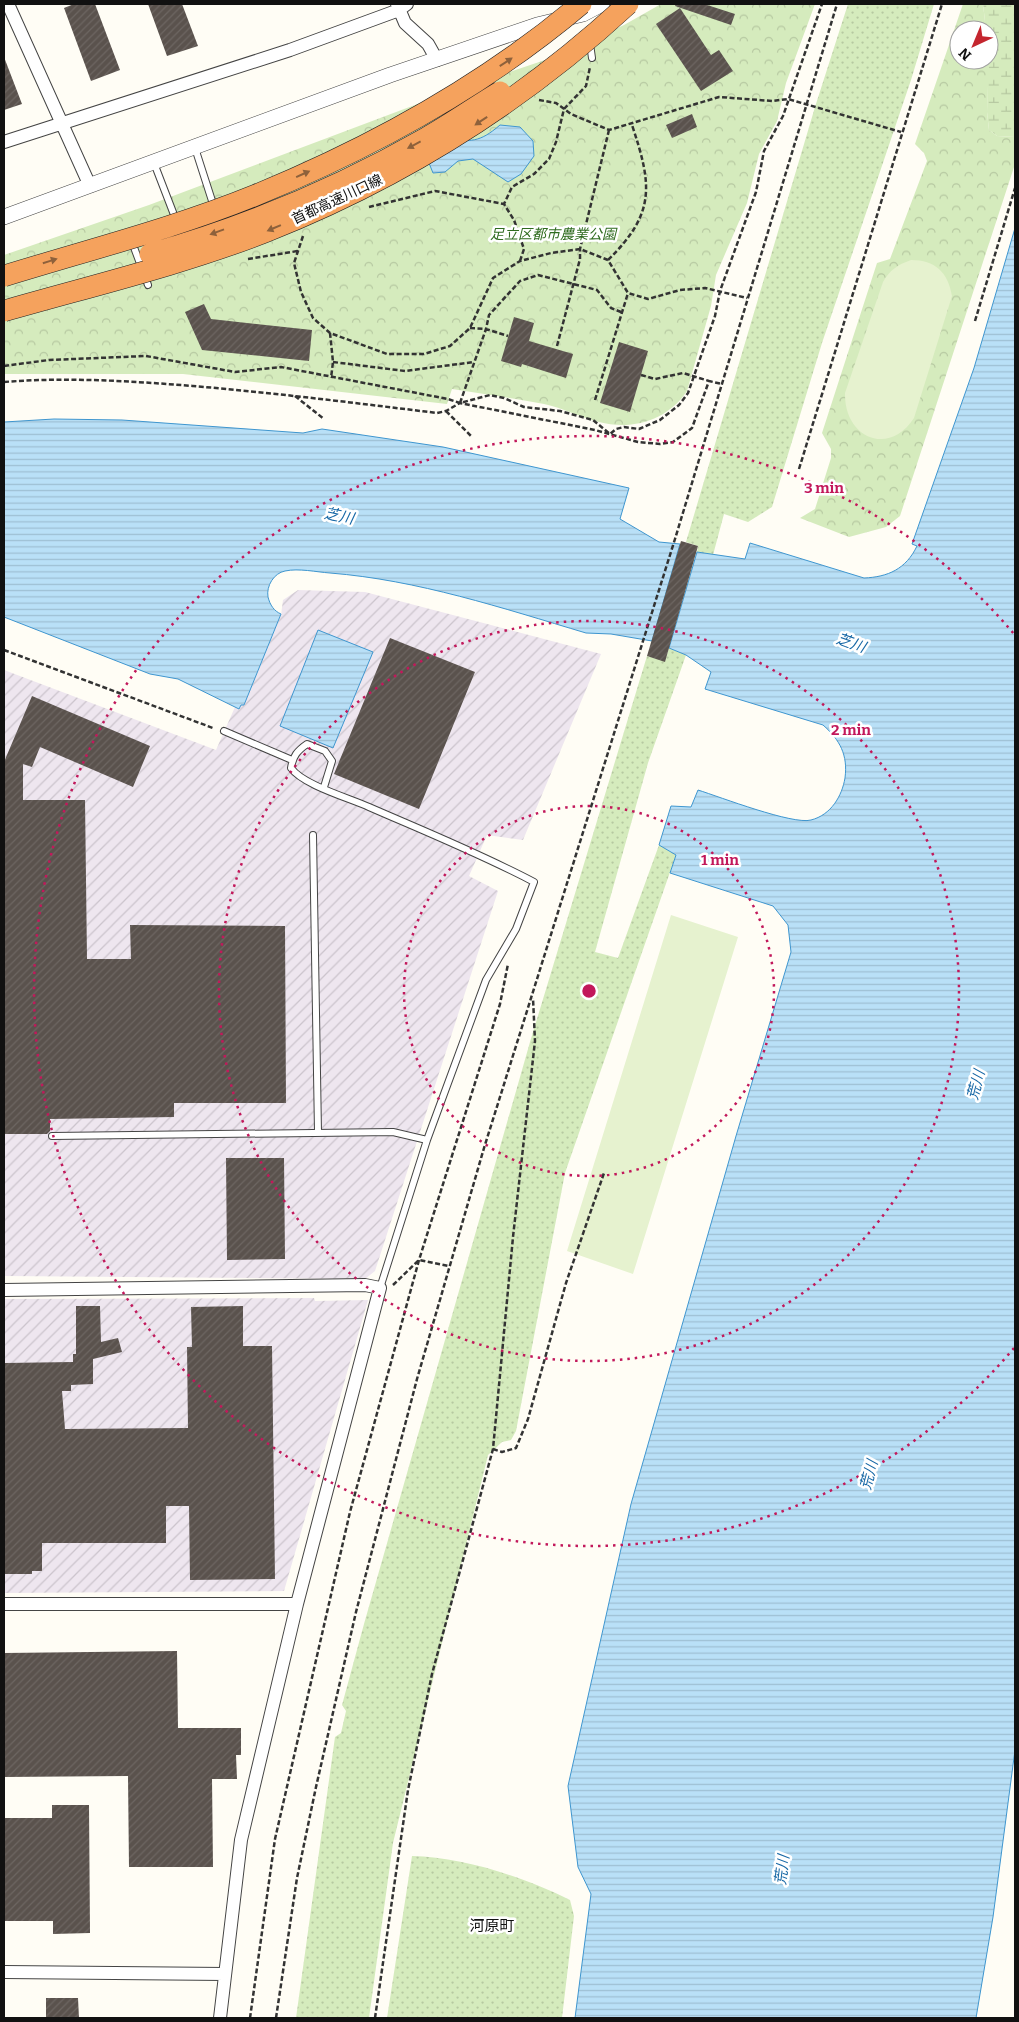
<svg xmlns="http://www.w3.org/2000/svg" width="1019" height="2022" viewBox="0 0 1019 2022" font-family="Bitter,'Noto Sans JP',serif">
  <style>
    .industrial { fill: url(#industrial-furrows) }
    .grass { fill: url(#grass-dots) }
    .wetland { fill: url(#wetland-marsh) }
    .park { fill: url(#park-crowns) }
    .pitch { fill: #e6f2cf }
    .water { fill: url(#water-rules); stroke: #3f96cf }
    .building { fill: url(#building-hatch) }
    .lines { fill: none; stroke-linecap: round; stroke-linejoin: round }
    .service-casing { stroke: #444; stroke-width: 8 }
    .minor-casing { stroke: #444; stroke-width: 14 }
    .tertiary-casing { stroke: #444; stroke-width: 16 }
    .path { stroke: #333; stroke-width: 2.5; stroke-dasharray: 5 2.5; stroke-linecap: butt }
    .service { stroke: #fff; stroke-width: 6 }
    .minor { stroke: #fff; stroke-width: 12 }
    .tertiary { stroke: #fff; stroke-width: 15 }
    .motorway-bridge-casing { stroke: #222; stroke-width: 22; stroke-linecap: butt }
    .motorway-bridge { stroke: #f5a25d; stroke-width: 21 }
    .oneway { fill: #8e613b }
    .ring { fill: none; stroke: #c2185b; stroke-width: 2.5; stroke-dasharray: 2.5 5 }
    .labels { text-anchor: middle; stroke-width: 5; stroke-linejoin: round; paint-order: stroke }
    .street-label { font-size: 14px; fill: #111; stroke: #fff }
    .park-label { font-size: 14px; font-style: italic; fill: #2f6b1f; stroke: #fff }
    .water-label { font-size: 15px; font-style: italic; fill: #1768a6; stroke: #fff }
    .neighbourhood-label { font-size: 15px; fill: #111; stroke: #fff }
    .centre { fill: #c2185b; stroke: #fff; stroke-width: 2.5 }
    .ring-label { font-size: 15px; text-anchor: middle; font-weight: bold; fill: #c2185b; stroke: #fff; stroke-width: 5; stroke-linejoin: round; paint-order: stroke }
  </style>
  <defs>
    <pattern id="industrial-furrows" width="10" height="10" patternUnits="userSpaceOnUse" patternTransform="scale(1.25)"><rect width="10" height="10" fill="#eee6ef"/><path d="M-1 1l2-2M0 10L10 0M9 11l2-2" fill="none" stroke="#cbc4cc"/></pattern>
    <pattern id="grass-dots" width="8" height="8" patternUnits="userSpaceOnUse" patternTransform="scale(1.25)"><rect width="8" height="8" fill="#d5ebbd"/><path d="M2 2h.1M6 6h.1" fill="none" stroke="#b6c8a1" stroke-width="1.8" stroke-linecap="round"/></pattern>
    <pattern id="wetland-marsh" width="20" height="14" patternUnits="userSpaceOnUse" patternTransform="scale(1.25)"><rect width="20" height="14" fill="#d5ebbd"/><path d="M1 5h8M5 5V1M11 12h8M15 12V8" fill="none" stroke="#b6c8a1"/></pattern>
    <pattern id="park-crowns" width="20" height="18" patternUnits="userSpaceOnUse" patternTransform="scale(1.25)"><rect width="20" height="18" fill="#d5ebbd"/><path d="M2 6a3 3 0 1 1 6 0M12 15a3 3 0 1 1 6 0" fill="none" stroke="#b6c8a1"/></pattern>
    <pattern id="water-rules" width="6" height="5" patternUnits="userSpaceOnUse" patternTransform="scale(1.25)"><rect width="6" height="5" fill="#b9e0f7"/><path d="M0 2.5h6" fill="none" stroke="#9ebfd3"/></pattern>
    <pattern id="building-hatch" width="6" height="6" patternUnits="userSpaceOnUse" patternTransform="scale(1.25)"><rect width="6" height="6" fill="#5a524d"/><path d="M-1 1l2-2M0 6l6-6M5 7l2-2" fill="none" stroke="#6d6662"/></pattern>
  </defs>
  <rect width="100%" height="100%" fill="#fffdf5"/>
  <path class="industrial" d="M298,590L365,592L601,654L523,840L487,835L469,876L498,891L375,1271L365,1279L4,1276V670L216,750L235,707L239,709L241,704L244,705L281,615L283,600Z
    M314,1298L315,1301L368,1300L284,1591L4,1593V1299Z"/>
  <path class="grass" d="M848,4H934L911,80L822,343L772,507L748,522L724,514L713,555L697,552L698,546L686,542L815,107Z
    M669,648L686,655L648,763L595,952L618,958L659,845L676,855L565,1173L516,1431L511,1440L502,1442L488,1455L393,1843L369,2018H296L335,1737L341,1733L346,1711L342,1705L364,1624L530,1042L647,656L665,661Z
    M412,1856C463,1857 524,1877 570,1900L574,1916L562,2018H387Z"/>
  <path class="wetland" d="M983,4H1015V137L997,136L989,130L987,112L989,30H986Z"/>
  <path class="park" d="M661,4H815L786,83L777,121L759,154L747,203L716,275L711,306L687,391C668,420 632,431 599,422C580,417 563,408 544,404C513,398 483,394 452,389L447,404L183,374H4V255L149,205L436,97L548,59L624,25Z
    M963,4H983L986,30H959V60H989L987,112L989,130L997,136L1015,137V164L900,516L886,527L849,537L800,518L815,509L831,458V449L822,433L877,263L890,259L927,161L924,153L915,144Z"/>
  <path class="pitch" d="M911,260C935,260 948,272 952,296L914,418C889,457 844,438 845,393L883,282C890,270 897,265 911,260Z
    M671,915L738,937L633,1274L567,1251Z"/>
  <path class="water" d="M500,125L520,127L533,141L534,156L521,174L508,182L473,159L458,161L445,172L433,173L427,158L445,138C471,142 479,143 500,125Z
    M1015,228V1750L993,1917L976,2018H575L591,1894L578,1867L568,1786L631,1504L736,1136L791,952L788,925L773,906L670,873L676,855L659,845L671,806L691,807L698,790C720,797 793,825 811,820C831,815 842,796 845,778C848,755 840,740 823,725L705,689L711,672L686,655L669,648L697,552L745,559L750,543L864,578C888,577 906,569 917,546L912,544L974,368Z
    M54,419L122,420L303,433L322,429L443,447L629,488L620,519L659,542L680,544L652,641L611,634L586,633C502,608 418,580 330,573C316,572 299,568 285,571C274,573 266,586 268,597C270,605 274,611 281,614L244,705H241L239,709L178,679L150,674L4,617V422Z
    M318,630L373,652L333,748L280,726Z"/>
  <path class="building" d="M74,4H95L120,70L91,81L64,8Z
    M148,4H182L198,46L167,56Z
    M676,4H704L735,14L731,25L675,6Z
    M680,8L711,55L719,50L733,71L701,91L656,24Z
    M4,57L22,104L4,110Z
    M692,114L697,127L672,138L666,125Z
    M204,304L211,319L312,330L309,361L202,350L185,312Z
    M514,317L534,323L529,341L573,354L566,378L522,364L521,367L501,361Z
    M619,342L648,351L630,412L600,403Z
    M681,541L698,546L665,662L647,656Z
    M390,638L475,672L419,809L334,774Z
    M32,696L150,746L133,787L40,747L32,767L23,764V800H85L87,959H131L130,925L285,926L286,1103H174V1117L50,1119V1131L47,1134H4V762Z
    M226,1158H284L285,1259L227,1260Z
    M76,1306H100L101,1342L118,1338L122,1352L93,1359V1384L71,1385V1391H62L65,1429L188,1428L187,1347H192L191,1307L243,1306V1346H272L275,1579L190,1580L189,1506H166V1543H42V1571H32V1574H4L5,1363L73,1362V1354H76Z
    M177,1651L178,1728H241V1755H236L237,1779H212L213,1867H129L128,1776L4,1777V1653Z
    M52,1805H89L90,1933L53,1934V1921H4V1818H52Z
    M46,1998H78L79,2018H46Z"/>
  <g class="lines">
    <g class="service-casing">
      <path id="service" d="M590,44L592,58
        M195,148L214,207
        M154,163L176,220
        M132,242L148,285
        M224,731L292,760
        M324,787L332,761L325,751L307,744C297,751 293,756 291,768C303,785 349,798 369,807C424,831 481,854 534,882L516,929L486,980L427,1140L380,1288
        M313,835L318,1132
        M52,1136L393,1132L427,1140"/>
    </g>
    <g class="minor-casing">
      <path id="minor" d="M8,4L90,186
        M397,4L405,23L428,44L437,60
        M4,142L290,50L399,10L407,4
        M4,1290L365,1285L380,1288L297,1604L241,1840L220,2018
        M4,1604H297
        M4,1972L225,1974"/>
    </g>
    <g class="tertiary-casing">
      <path id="tertiary" d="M4,217L390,75L537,25L583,14L602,4"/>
    </g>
    <path class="path" d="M539,100L556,103L571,114L609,130L719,97L772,101L788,99L901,132
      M369,207L435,191L504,204
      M303,236L294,263L301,292L313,318L330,333L387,354H424L450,346L470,328L493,278L520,261L551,253L580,249L608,260L628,293L648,299L680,290L705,288L747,298
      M248,259L298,251
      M608,260C656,213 652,185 632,125
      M520,261L524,249L514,220L504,204L512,187L534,174L549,159L556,142L564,109L586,86L590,67
      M975,321L1015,188
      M470,328L486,329L508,336
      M330,333L333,362L331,378
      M557,346L580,259V249L609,130
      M333,362L405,371L474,362
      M4,366L49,360L146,356L235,372L281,367L448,399L460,403L490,395L504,398L524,407L560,411L593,420L610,434L616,429L624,427L639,429L660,420L679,405L688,393L715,316L720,291L756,192L764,151L783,116L822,4
      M641,375L655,379L683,373L709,381
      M4,382C67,377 130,381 193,386C275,393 356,403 437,413L446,411L460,403L595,430L638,442L660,444L673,442L692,428L709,381L722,384
      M295,396L324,419
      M595,400L628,293
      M460,403L486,329L489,315L520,281L538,275L597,290L611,308L621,312
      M446,411L471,436
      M799,469L942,4
      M4,650L213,728
      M393,1285L419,1260L449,1266
      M493,1449L502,1452L516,1448L528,1419L566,1283L604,1173
      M250,2018L275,1839L350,1512L419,1260L500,1004L508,964
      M276,2018L297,1878L316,1787L356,1612L417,1379L484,1148L675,539L837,4
      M375,2018L408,1790L432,1674L493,1449L513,1237L535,1041L533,998"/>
    <use href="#service" class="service"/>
    <use href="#minor" class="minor"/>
    <use href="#tertiary" class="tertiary"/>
    <g class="motorway-bridge-casing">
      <path id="motorway-bridge" d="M150,254C245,227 340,187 426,138C451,124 475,107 500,92
        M4,276C88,250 175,228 256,195C373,147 485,85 581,4
        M4,311C91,286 180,265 265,232C401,178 520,104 628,4"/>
    </g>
    <use href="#motorway-bridge" class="motorway-bridge"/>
  </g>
  <defs><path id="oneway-solid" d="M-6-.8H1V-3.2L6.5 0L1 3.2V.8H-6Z" transform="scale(1.25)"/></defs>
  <g class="oneway">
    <use href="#oneway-solid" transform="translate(506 62) rotate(-33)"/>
    <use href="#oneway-solid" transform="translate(481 121) rotate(146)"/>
    <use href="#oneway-solid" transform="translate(414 145) rotate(152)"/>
    <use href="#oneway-solid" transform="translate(303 174) rotate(-24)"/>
    <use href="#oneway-solid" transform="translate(274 228) rotate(157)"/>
    <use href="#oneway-solid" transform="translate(217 232) rotate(160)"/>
    <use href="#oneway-solid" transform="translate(50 261) rotate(-17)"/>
  </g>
  <g class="ring">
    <circle cx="589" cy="991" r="185"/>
    <circle cx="589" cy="991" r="370"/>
    <path d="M1014 1348A555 555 0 1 1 1014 634"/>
  </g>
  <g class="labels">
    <g class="street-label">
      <text transform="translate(337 199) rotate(-25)" y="5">首都高速川口線</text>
    </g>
    <g class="park-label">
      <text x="553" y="239">足立区都市農業公園</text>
    </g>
    <g class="water-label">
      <text transform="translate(339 516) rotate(11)" y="5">芝川</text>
      <text transform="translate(851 643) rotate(19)" y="5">芝川</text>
      <text transform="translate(976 1085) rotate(-75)" y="5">荒川</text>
      <text transform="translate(869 1475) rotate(-75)" y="5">荒川</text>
      <text transform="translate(782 1870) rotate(-83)" y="5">荒川</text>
    </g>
    <g class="neighbourhood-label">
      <text x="492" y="1931">河原町</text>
    </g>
  </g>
  <circle cx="589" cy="991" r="8" class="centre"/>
  <g class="ring-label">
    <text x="824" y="493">3 min</text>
    <text x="851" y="735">2 min</text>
    <text x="720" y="865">1 min</text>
  </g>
  <rect width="1019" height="2022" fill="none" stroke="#111111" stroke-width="10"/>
  <g transform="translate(974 45) rotate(224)"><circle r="24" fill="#ffffff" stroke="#a0a0a0"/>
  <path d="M0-4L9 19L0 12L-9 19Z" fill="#c4262e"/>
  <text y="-8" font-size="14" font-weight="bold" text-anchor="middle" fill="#111111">N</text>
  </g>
</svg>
